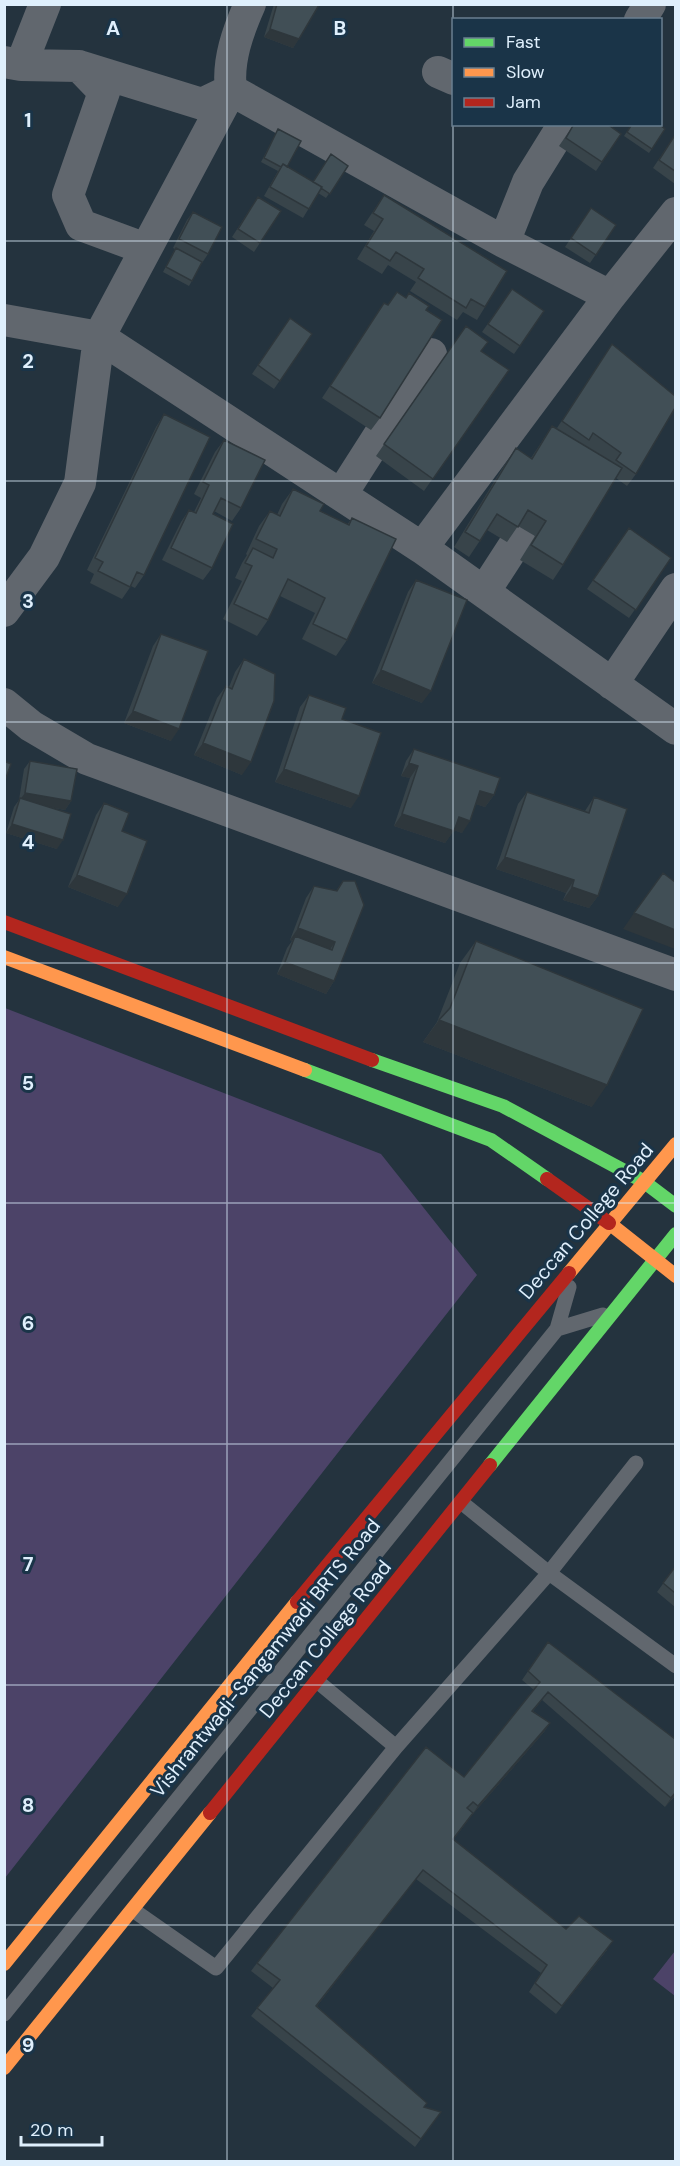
<svg xmlns="http://www.w3.org/2000/svg" width="680" height="2166" viewBox="0 0 680 2166" font-family="'DM Sans',sans-serif">
  <style>
    .green { fill: #4c4368 }
    .lines { fill: none; stroke-linecap: round; stroke-linejoin: round }
    .lane { stroke: #61676e; stroke-width: 15 }
    .street { stroke: #61676e; stroke-width: 32 }
    .fast { stroke: #63d668; stroke-width: 14 }
    .slow { stroke: #ff974d; stroke-width: 14 }
    .jam { stroke: #b3261e; stroke-width: 14 }
    .wall { fill: #38444a }
    .shaded-wall { fill: #2e373c }
    .building { fill: #414f56; stroke: #2e373c; stroke-width: 1.5 }
    .grid { fill: none; stroke: #dfeffc; stroke-width: 1.5; stroke-opacity: 0.55 }
    .labels { text-anchor: middle; stroke-width: 6; stroke-linejoin: round; paint-order: stroke }
    .street-label { font-size: 20px; fill: #dfeffc; stroke: #1a3448 }
    .grid-label { font-size: 20px; text-anchor: middle; font-weight: bold; fill: #dfeffc; stroke: #1a3448; stroke-width: 6; stroke-linejoin: round; paint-order: stroke }
  </style>
  <rect width="100%" height="100%" fill="#24333e"/>
  <path class="green" d="M5,1008L381,1154L477,1275L5,1878Z
    M675,1951V1996L653,1979Z"/>
  <g class="lines">
    <path class="lane" d="M557,1329L603,1315
      M461,1502L549,1573L636,1463
      M317,1681L396,1747
      M133,1910L216,1968L396,1747L549,1573L676,1666
      M4,2014L557,1329L569,1287"/>
    <path class="street" d="M640,20L650,4
      M4,62L21,65L79,66L104,92L68,195L81,225L146,249
      M21,65L45,4
      M79,66L202,104L231,90
      M438,72L454,79
      M231,90L504,242L610,296
      M504,242L528,182L564,124
      M4,320L99,337L422,548L676,729
      M341,495L431,354
      M422,548L610,296L676,213
      M484,592L519,538
      M4,611L44,557L80,483L99,337L231,90C227,61 238,31 250,4
      M612,684L676,589
      M4,704L31,726L87,759L676,975"/>
    <path class="fast" d="M372,1060L503,1106L643,1181
      M305,1070L491,1140L547,1179
      M643,1181L676,1206
      M490,1465L676,1234"/>
    <path class="slow" d="M4,957L305,1070
      M609,1223L676,1276
      M569,1273L676,1144
      M4,1964L297,1602
      M4,2068L210,1813"/>
    <path class="jam" d="M4,922L372,1060
      M547,1179L609,1223
      M297,1602L569,1273
      M210,1813L490,1465"/>
  </g>
  <path class="wall" d="M274,4L319,5L293,48L264,37Z
    M574,124H615L612,128L621,134L596,171L559,146Z
    M632,124L665,129L649,153L624,136Z
    M278,129L287,167L313,182L348,166L326,198L318,193L303,218L264,196L278,171L261,162Z
    M675,135V184L653,168Z
    M384,195L485,307L477,320L463,312L457,320L410,291L416,282L388,265L382,274L357,259L374,231L364,225Z
    M252,206L281,211L254,252L232,237Z
    M591,208L616,225L590,263L565,247Z
    M193,212L208,254L202,263L189,286L163,272L175,249L173,248L187,220Z
    M512,289L544,311L514,354L482,332Z
    M384,303L387,305L426,310L380,418L371,430L322,398Z
    M290,318L312,334L274,389L252,374Z
    M466,326L481,351L509,370L424,491L376,456Z
    M612,344L636,474L627,486L616,478L563,565L553,580L520,560L535,536L518,526L507,542L487,530L469,557L454,547L505,464L516,448L531,458L552,426L557,428Z
    M164,414L144,575L135,588L131,586L122,599L90,583L94,574L87,570L156,427Z
    M224,440L241,508L232,521L214,511L213,514L212,568L203,580L162,560L181,522L189,510L194,512L201,498L194,494L215,452Z
    M293,489L320,511L347,525L352,518L347,640L336,656L302,639L315,613L280,596L268,620L257,636L223,619L242,581L235,578L242,563L247,555L246,554L259,526L270,511L277,515L282,504Z
    M629,528L671,558L629,618L587,589Z
    M416,580L422,703L372,683L408,592Z
    M161,634L171,741L124,723L153,646Z
    M244,659L242,775L194,755L217,698L226,686L229,687L235,672Z
    M309,695L342,719L351,808L275,782L300,707Z
    M414,749L494,795L485,807L476,804L462,833L454,830L445,843L394,826L410,778L401,776L406,761Z
    M30,761L71,801L65,810L48,807L57,849L6,833L14,807L19,800L24,769Z
    M527,792L585,811L594,797L598,896L589,908L563,900L566,893L496,869L518,804Z
    M104,803L122,831L118,907L68,887L96,815Z
    M343,881L334,981L326,994L277,974L287,948L292,941L290,940L306,898L314,886L336,891Z
    M476,941L592,1107L423,1042L437,1022L460,963Z
    M675,1567V1607L657,1592Z
    M548,1642L675,1739V1796L665,1807L542,1700L533,1711L550,1723L544,1732L472,1815L453,1840L566,1929L607,1950L556,2014L529,1992L541,1973L416,1879L317,2006L424,2107L441,2112L415,2147L251,2016L273,1988L251,1971L257,1963L464,1777L534,1690L522,1680Z"/>
  <path class="shaded-wall" d="M270,29L299,39L293,48L264,37Z
    M381,670L431,691L422,703L372,683Z
    M133,711L179,729L171,741L124,723Z
    M203,743L251,762L242,775L194,755Z
    M409,763L418,766L410,778L401,776Z
    M284,769L359,796L351,808L275,782Z
    M480,791L494,795L485,807L472,803Z
    M25,793L71,801L65,810L19,801Z
    M402,814L454,831L445,843L394,826Z
    M459,817L470,821L462,833L450,829Z
    M12,824L63,840L57,849L6,833Z
    M505,857L574,880L566,893L496,869Z
    M77,875L127,894L118,907L68,887Z
    M572,887L598,896L589,908L563,900Z
    M634,913L675,930V949L623,929Z
    M298,928L335,942L327,954L295,936L292,941L290,940Z
    M285,962L334,981L326,994L277,974Z
    M439,1020L607,1085L592,1107L423,1042Z
    M550,1723L544,1732L472,1815L478,1806Z
    M675,1793V1795L665,1807L671,1798Z
    M423,1870L416,1879L310,2014L316,2006Z"/>
  <path class="building" d="M277,4H319V5L299,39L270,29Z
    M574,124H607L621,134L602,162L566,138Z
    M632,124H659L665,129L652,149L627,132Z
    M278,129L301,141L287,167L283,164L281,167L264,158Z
    M675,135V171L659,160Z
    M331,154L348,166L330,194L321,188L322,187L313,182Z
    M283,164L322,187L309,209L270,187Z
    M384,195L507,271L485,307L471,299L466,308L418,278L424,269L396,252L390,261L366,246L383,219L373,213Z
    M258,197L281,211L260,243L238,229Z
    M591,208L616,225L596,255L571,238Z
    M193,212L222,227L208,254L179,239Z
    M176,248L202,262L192,281L166,267Z
    M512,289L544,311L520,346L488,324Z
    M397,292L406,298L409,293L429,306L426,310L442,320L380,418L330,386L384,303L388,305Z
    M290,318L312,334L280,381L258,365Z
    M466,326L488,342L481,351L509,370L433,479L384,444Z
    M612,344L675,396V408L636,474L616,460L621,453L593,433L589,440L562,421Z
    M164,414L210,437L144,575L137,572L130,587L98,571L103,562L95,558Z
    M552,426L622,468L563,565L531,545L546,521L528,510L518,527L497,514L480,541L465,532L516,448L532,459Z
    M224,440L265,460L241,508L221,498L213,514L233,524L212,568L171,548L189,510L196,513L209,485L203,482Z
    M293,489L324,504L320,511L349,525L352,518L396,539L347,640L313,624L325,598L288,579L268,620L234,604L252,566L245,563L253,548L273,558L277,549L256,539L270,511L280,516Z
    M629,528L671,558L636,610L593,580Z
    M416,580L467,600L431,691L381,670Z
    M161,634L208,651L179,729L133,711Z
    M244,659L275,674L274,701L251,762L203,743L226,686L232,689Z
    M309,695L346,708L342,719L381,733L359,796L284,769Z
    M414,749L500,778L494,795L480,791L470,821L459,817L454,831L402,814L418,766L409,763Z
    M4,761L11,764L4,783Z
    M30,761L77,769L71,801L25,793Z
    M527,792L589,813L594,797L627,809L598,896L572,887L574,880L505,857Z
    M20,798L71,814L63,840L12,824Z
    M104,803L129,813L122,831L147,841L127,894L77,875Z
    M663,873L675,882V930L634,913Z
    M343,881H355L364,905L334,981L285,962L295,936L332,950L335,942L298,928L314,886L337,891Z
    M476,941L643,1009L607,1085L439,1020L450,1008Z
    M675,1567V1593L663,1583Z
    M548,1642L675,1739V1793L671,1798L548,1692L532,1711L550,1723L478,1806L473,1802L467,1808L473,1813L453,1839L566,1929L579,1916L613,1941L562,2006L535,1983L547,1965L423,1870L316,2006L427,2103L424,2107L441,2112L421,2139L257,2008L280,1980L257,1963L426,1747L464,1777L540,1682L528,1671Z"/>
  <path class="grid" d="M227,4V2162M453,4V2162M4,241H676M4,481H676M4,722H676M4,963H676M4,1203H676M4,1444H676M4,1685H676M4,1925H676"/>
  <g class="labels">
    <g class="street-label">
      <text transform="translate(586 1221) rotate(-50)" y="7">Deccan College Road</text>
      <text transform="translate(325 1639) rotate(-51)" y="7">Deccan College Road</text>
      <text transform="translate(265 1658) rotate(-51)" y="7">Vishrantwadi-Sangamwadi BRTS Road</text>
    </g>
  </g>
  <g class="grid-label">
    <text x="113" y="35">A</text>
    <text x="340" y="35">B</text>
    <text x="28" y="127">1</text>
    <text x="28" y="368">2</text>
    <text x="28" y="608">3</text>
    <text x="28" y="849">4</text>
    <text x="28" y="1090">5</text>
    <text x="28" y="1330">6</text>
    <text x="28" y="1571">7</text>
    <text x="28" y="1812">8</text>
    <text x="28" y="2052">9</text>
  </g>
  <rect width="680" height="2166" fill="none" stroke="#dfeffc" stroke-width="12"/>
  <rect x="452" y="18" width="210" height="108" fill="#1a3448" stroke="#697f90" stroke-width="1.5"/>
  <rect x="464" y="38" width="30" height="9" fill="#63d668" stroke="#697f90" stroke-width="1.5"/>
  <text x="506" y="48" font-size="18" fill="#dfeffc">Fast</text>
  <rect x="464" y="68" width="30" height="9" fill="#ff974d" stroke="#697f90" stroke-width="1.5"/>
  <text x="506" y="78" font-size="18" fill="#dfeffc">Slow</text>
  <rect x="464" y="98" width="30" height="9" fill="#b3261e" stroke="#697f90" stroke-width="1.5"/>
  <text x="506" y="108" font-size="18" fill="#dfeffc">Jam</text>
  <path d="M21 2136v9h81v-9" fill="none" stroke="#dfeffc" stroke-width="3"/>
  <text x="30" y="2136" font-size="18" fill="#dfeffc" stroke="#1a3448" stroke-width="4.5" paint-order="stroke">20 m</text>
</svg>
